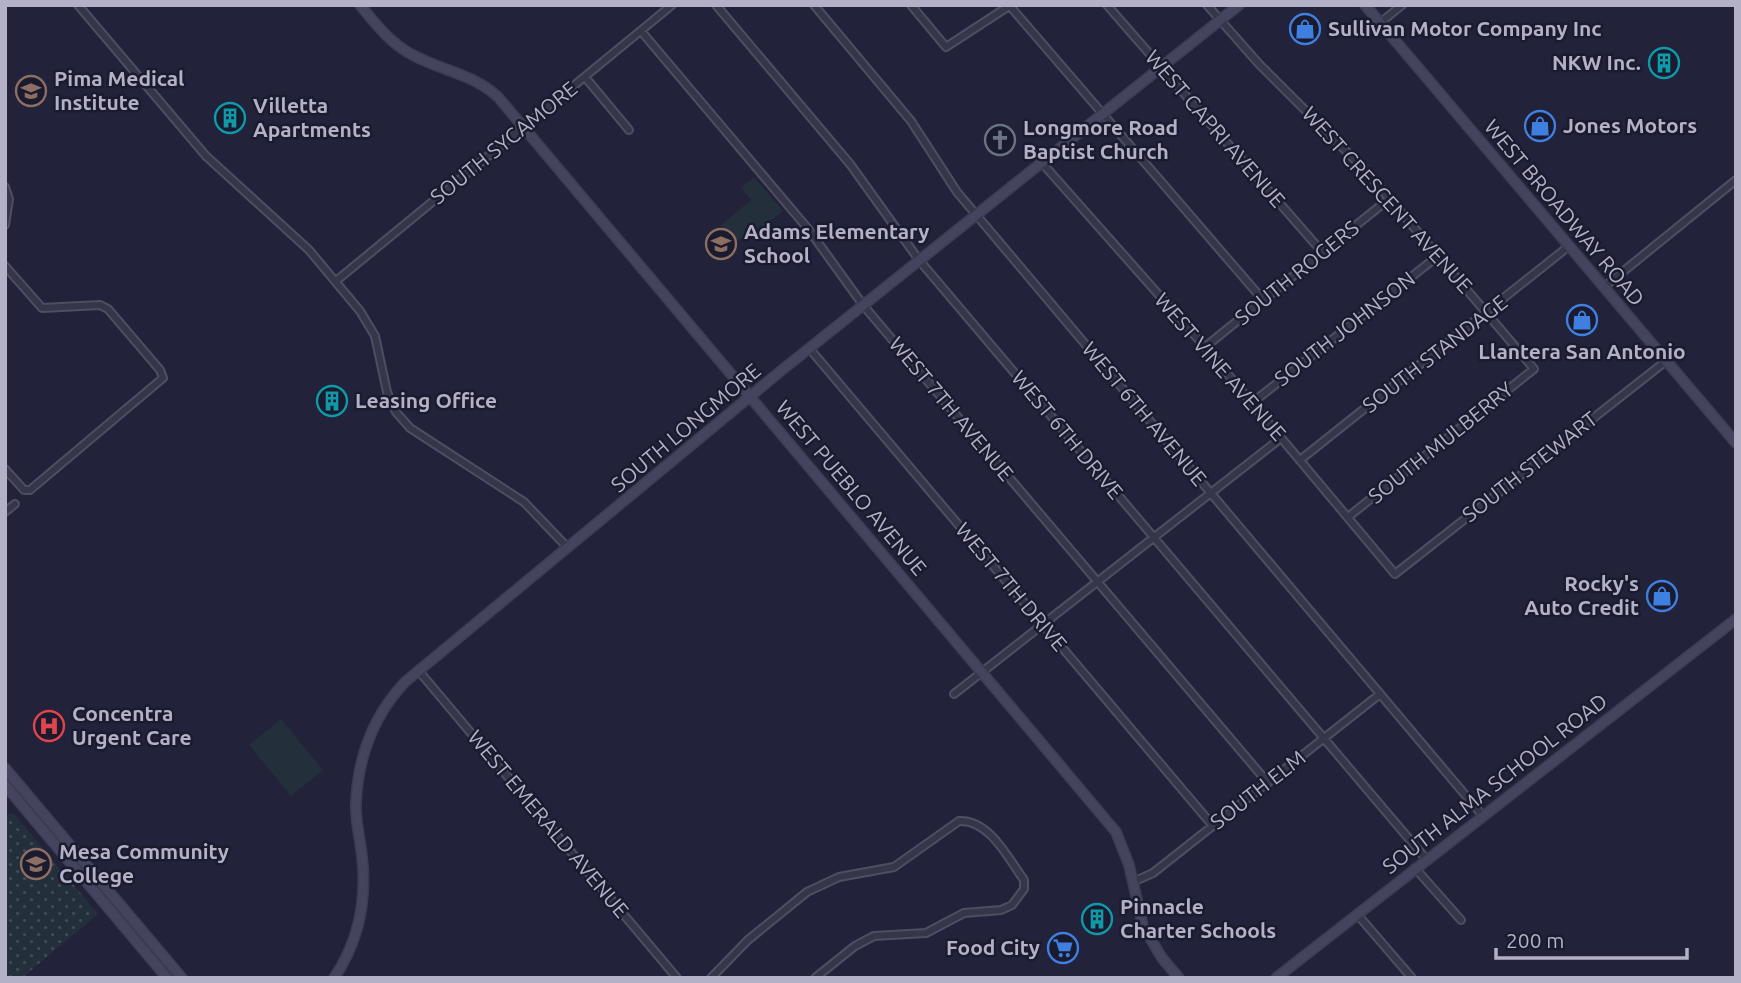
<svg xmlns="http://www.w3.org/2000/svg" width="1741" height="983" viewBox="0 0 1741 983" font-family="Ubuntu,sans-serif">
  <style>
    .grass { fill: url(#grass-dots) }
    .green { fill: #242f3c }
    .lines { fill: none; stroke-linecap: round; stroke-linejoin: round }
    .street-casing { stroke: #4e4e63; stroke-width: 10 }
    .secondary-casing { stroke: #3c3c51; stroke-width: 12 }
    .street { stroke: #36364b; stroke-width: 6 }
    .secondary { stroke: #45445e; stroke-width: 9 }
    .labels { text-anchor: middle; stroke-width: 5; stroke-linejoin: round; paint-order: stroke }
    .poi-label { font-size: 21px; font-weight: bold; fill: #b2b1c7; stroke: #1b1b30; text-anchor: start }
    .street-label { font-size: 21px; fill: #b2b1c7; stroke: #1b1b30 }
  </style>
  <defs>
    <pattern id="grass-dots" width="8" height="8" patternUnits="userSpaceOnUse" patternTransform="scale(1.75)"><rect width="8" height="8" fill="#242f3c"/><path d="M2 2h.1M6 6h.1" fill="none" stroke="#414b57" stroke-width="1.8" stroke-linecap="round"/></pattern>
  </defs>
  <rect width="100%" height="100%" fill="#22223b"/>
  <path class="grass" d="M9,814H14L98,914L22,978H5V817Z"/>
  <path class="green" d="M754,177L783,211L751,237L747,233L736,242L721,225L751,200L741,188Z
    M281,719L323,770L291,796L249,745Z"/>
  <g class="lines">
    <g class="street-casing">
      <path id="street" d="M78,5L206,156L309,250L360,311L375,336L387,392L396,412L410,428L524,502L568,548
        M716,5L850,164L919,260L1426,859
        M814,5L911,121L957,192L1483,816
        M911,5L946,47L1009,6
        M1009,5L1263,300
        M1107,5L1323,253
        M1207,5L1259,64L1366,171L1534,369L1348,517
        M1380,23L1402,5
        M641,31L809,230L863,305L1268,783
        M585,77L629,130
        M1043,164L1205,347L1395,574L1666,361
        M5,187L9,199L5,225
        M5,266L42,308L100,305L108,309L160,370L163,378L30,490H24L5,469
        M336,281L672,5
        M1604,287L1736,180
        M1205,347L1390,198
        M809,348L1213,826
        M1252,403L1439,255
        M1300,460L1569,246
        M5,512L15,504
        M418,670L677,978
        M954,694L1281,438
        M1415,868L1461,920
        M1133,882L1153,873L1380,694
        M1357,914L1412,978
        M711,978L748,940L807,892L839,877L894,867L959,821C989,819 1008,858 1024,880V889L1012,905L1001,910L964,913L926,933L874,936L855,946L815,978"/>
    </g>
    <g class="secondary-casing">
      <path id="secondary" d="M360,5C375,23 390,43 411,54C441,71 472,73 498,97L1116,832L1129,865L1143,926L1162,958L1179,978
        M1365,5L1736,443
        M5,768L182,978
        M5,785L167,978
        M334,978C359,941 367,899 362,856C360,838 355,820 356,803C358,757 373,716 405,682L782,370L1239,5
        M1276,978L1736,619"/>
    </g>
    <use href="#street" class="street"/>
    <use href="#secondary" class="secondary"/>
  </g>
  <defs>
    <g id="shop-ring" transform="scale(1.575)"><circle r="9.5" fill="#1b1b30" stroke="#3f7fe0" stroke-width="1.5"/><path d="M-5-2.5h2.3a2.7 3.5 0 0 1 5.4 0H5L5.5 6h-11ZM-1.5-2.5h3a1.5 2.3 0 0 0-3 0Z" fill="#3f7fe0"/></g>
    <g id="building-ring" transform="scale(1.575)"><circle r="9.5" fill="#1b1b30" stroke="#0f9aa8" stroke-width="1.5"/><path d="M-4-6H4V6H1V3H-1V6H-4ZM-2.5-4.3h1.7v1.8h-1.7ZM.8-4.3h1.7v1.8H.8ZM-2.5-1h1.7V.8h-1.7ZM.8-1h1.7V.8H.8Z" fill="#0f9aa8"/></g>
    <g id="university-ring" transform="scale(1.575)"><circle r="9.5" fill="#1b1b30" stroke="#8d6e63" stroke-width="1.5"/><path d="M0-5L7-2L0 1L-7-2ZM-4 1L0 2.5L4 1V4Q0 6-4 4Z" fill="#8d6e63"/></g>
    <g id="church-ring" transform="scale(1.575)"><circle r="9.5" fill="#1b1b30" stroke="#6b7280" stroke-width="1.5"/><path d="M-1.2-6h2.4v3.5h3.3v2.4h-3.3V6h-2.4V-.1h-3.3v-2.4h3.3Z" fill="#6b7280"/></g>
    <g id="school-ring" transform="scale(1.575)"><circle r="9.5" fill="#1b1b30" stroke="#8d6e63" stroke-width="1.5"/><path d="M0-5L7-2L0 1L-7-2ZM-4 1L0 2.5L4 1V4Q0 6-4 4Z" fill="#8d6e63"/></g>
    <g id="hospital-ring" transform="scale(1.575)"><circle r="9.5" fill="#1b1b30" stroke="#e0444e" stroke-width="1.5"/><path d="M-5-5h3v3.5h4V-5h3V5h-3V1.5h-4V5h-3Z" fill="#e0444e"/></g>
    <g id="supermarket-ring" transform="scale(1.575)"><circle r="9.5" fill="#1b1b30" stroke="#3f7fe0" stroke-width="1.5"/><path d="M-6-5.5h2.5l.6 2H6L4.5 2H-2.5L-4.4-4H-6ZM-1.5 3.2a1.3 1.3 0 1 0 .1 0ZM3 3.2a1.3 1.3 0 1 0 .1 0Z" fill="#3f7fe0"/></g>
  </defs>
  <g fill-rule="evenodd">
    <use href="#shop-ring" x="1305" y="29"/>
    <use href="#building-ring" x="1664" y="63"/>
    <use href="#university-ring" x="31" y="91"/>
    <use href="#building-ring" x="230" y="118"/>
    <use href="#shop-ring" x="1540" y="126"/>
    <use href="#church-ring" x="1000" y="140"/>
    <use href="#school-ring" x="721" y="244"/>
    <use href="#shop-ring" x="1582" y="320"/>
    <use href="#building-ring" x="332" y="401"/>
    <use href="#shop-ring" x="1662" y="596"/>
    <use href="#hospital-ring" x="49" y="726"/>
    <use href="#university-ring" x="36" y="864"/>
    <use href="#building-ring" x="1097" y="919"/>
    <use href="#supermarket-ring" x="1063" y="948"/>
  </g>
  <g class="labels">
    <g class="poi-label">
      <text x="1328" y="36">Sullivan Motor Company Inc</text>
      <text x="1641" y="70" text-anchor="end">NKW Inc.</text>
      <text x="54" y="86">Pima Medical<tspan x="54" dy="24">Institute</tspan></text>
      <text x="253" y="113">Villetta<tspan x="253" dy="24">Apartments</tspan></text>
      <text x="1563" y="133">Jones Motors</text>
      <text x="1023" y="135">Longmore Road<tspan x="1023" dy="24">Baptist Church</tspan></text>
      <text x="744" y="239">Adams Elementary<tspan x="744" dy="24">School</tspan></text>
      <text x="1582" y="359" text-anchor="middle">Llantera San Antonio</text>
      <text x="355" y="408">Leasing Office</text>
      <text x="1639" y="591" text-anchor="end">Rocky's<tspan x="1639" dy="24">Auto Credit</tspan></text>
      <text x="72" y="721">Concentra<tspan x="72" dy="24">Urgent Care</tspan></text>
      <text x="59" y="859">Mesa Community<tspan x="59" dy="24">College</tspan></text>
      <text x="1120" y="914">Pinnacle<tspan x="1120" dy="24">Charter Schools</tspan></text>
      <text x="1040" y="955" text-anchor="end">Food City</text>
    </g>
    <g class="street-label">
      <text transform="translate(1215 129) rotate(49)" y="7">WEST CAPRI AVENUE</text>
      <text transform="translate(504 143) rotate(-39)" y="7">SOUTH SYCAMORE</text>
      <text transform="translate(1387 200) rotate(48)" y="7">WEST CRESCENT AVENUE</text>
      <text transform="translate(1564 213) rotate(50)" y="7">WEST BROADWAY ROAD</text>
      <text transform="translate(1297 273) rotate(-39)" y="7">SOUTH ROGERS</text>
      <text transform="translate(1345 329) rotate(-38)" y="7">SOUTH JOHNSON</text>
      <text transform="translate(1435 354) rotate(-38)" y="7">SOUTH STANDAGE</text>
      <text transform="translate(1220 367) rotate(49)" y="7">WEST VINE AVENUE</text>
      <text transform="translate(951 409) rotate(50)" y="7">WEST 7TH AVENUE</text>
      <text transform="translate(1144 414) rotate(50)" y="7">WEST 6TH AVENUE</text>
      <text transform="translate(686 428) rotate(-40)" y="7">SOUTH LONGMORE</text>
      <text transform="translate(1067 435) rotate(50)" y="7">WEST 6TH DRIVE</text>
      <text transform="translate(1441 443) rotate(-39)" y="7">SOUTH MULBERRY</text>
      <text transform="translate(1530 467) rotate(-38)" y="7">SOUTH STEWART</text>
      <text transform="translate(851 488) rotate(50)" y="7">WEST PUEBLO AVENUE</text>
      <text transform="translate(1011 587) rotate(50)" y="7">WEST 7TH DRIVE</text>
      <text transform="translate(1495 784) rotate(-38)" y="7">SOUTH ALMA SCHOOL ROAD</text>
      <text transform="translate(1258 790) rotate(-38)" y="7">SOUTH ELM</text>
      <text transform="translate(548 824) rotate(50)" y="7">WEST EMERALD AVENUE</text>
    </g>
  </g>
  <rect width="1741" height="983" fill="none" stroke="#b2b1c7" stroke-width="14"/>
  <path d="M1496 948v10h191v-10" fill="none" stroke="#b2b1c7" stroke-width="3.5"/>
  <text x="1506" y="948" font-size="21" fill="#b2b1c7" stroke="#1b1b30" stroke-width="5" paint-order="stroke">200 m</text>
</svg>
